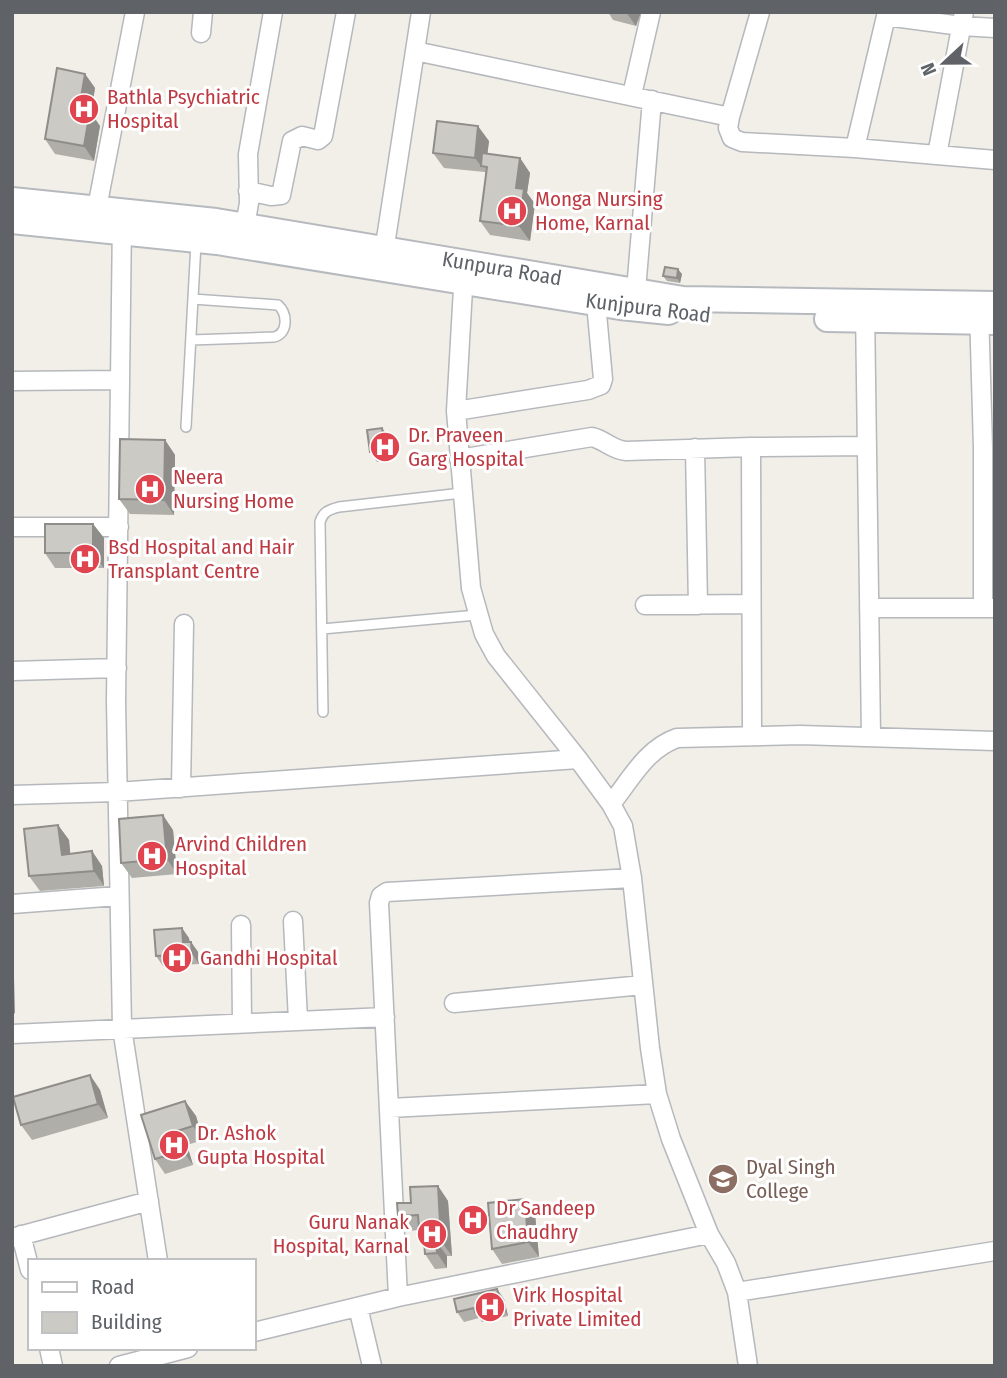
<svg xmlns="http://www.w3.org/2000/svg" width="1007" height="1378" viewBox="0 0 1007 1378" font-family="'Fira Sans Condensed',sans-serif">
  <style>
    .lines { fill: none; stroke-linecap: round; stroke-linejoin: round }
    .lane-casing { stroke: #b5b8bc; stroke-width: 12 }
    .street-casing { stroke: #b5b8bc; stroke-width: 21 }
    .secondary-casing { stroke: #b6babf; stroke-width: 28 }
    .lane { stroke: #fff; stroke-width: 9 }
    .street { stroke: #fff; stroke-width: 18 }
    .secondary { stroke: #fff; stroke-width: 24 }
    .wall { fill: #afaea9 }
    .shaded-wall { fill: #8f8d8a }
    .building { fill: #cccac5; stroke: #8f8d8a; stroke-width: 2 }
    .labels { text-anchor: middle; stroke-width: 6; stroke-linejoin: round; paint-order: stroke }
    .health-label { font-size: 21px; fill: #be3a42; stroke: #fff; text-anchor: start }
    .street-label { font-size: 21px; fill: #5f6368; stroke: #fff }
    .education-label { font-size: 21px; fill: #785e54; stroke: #fff; text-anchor: start }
  </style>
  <rect width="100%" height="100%" fill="#f1efe8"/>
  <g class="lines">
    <g class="lane-casing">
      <path id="lane" d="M191,340L274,337C288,334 288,314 278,305L193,299
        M186,427L196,243
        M322,629L477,615
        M323,712L320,522C323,512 328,510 339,507L462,493"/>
    </g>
    <g class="street-casing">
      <path id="street" d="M760,12L730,117L728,128L732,138L742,142L855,148L995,160
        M886,16L961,26L995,28
        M201,33L203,12
        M415,51L730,117
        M632,95L651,12
        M855,148L887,12
        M937,155L964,12
        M248,191L271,196L281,195L292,141L302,136L318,140L323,136L346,12
        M95,218L135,12
        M122,221L116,701L122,1028L158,1261
        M245,226L249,203L248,154L273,12
        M383,258L421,12
        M464,271L456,411L471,588L484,634L496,656L578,759L611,804L623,826L632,878L650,1048L657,1094L671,1139L709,1234L726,1263L737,1292L748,1366
        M635,302L652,100
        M865,309L871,736
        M979,310L983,448V608
        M12,381L119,380
        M456,411L588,390L601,385L603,379L596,303
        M751,447L752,735
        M695,448L698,605
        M459,459L592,437C605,440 612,450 626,451L751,447L867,446
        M12,527H119
        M645,605L751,604
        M869,608H995
        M12,671L117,668
        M181,788L184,624
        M12,795L117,792L578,759
        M611,804C631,779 646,749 677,738L800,735L995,741
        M12,904L118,896
        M293,921L298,1020
        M241,925L242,1022
        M454,1003L643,985
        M12,1034L385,1017
        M390,1108L657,1094
        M21,1235L30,1270
        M12,1238L149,1201
        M737,1292L995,1251
        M398,1297L379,903L381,896L387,892L632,878
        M358,1307L372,1366
        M254,1332L398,1297L709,1234
        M49,1348L53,1366
        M119,1366L188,1348"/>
    </g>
    <g class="secondary-casing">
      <g id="secondary">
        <path id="s1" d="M12,200L216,221L683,299L995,304"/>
        <path d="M12,221L217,242L620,307L669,312"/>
        <path d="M827,319L995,322"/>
      </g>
    </g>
    <use href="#lane" class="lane"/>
    <use href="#street" class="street"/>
    <use href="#secondary" class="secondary"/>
  </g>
  <path class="wall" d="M608,12H641L636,26L613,20Z
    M85,74L95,88L91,113L100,126L94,161L55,154L45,139Z
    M489,141L487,154L520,158L530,173L527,193L535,204L530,241L490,235L480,221L486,174L485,172L444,168L433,153Z
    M682,274L680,283L667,281L663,276Z
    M382,428L389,438L392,460L377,462L370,452Z
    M165,440L175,455L174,515L130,514L119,499Z
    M93,524L104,538V568H55L45,553Z
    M58,825L69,840L70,854L92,851L102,866L104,886L40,891L29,876Z
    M173,830L177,874L132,878L121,863Z
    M189,938L190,942H191L198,952L199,964L163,966L156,956Z
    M90,1075L100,1090L108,1118L32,1140L21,1125Z
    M185,1101L196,1116L203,1140L187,1145L193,1165L165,1174L155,1159Z
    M438,1186L448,1201L452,1256H447V1268L435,1269L425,1254V1249L420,1242L419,1230L408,1231L398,1216L411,1203Z
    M535,1214L539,1257L502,1264L492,1249Z
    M504,1299L508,1316L482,1322L479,1318L464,1322L457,1312Z"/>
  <path class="shaded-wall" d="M626,12H641L636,26Z
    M85,74L95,88L91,113L100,126L94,161L84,146L79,109Z
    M478,126L489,141L486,167L481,166L475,158Z
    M520,158L530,173L527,193L535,204L530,241L519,226L516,188Z
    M678,269L682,274L680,283L677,278Z
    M382,428L389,438L392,460L385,451Z
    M165,440L175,455L174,515L164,500Z
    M93,524L104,538V568L93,553Z
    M163,815L173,830L177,874L167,859Z
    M58,825L69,840L72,870L62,855Z
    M92,851L102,866L104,886L94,871Z
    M182,928L189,938L190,952L183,942Z
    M191,942L198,952L199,964L192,954Z
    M12,975L14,977L15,1014L12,1010Z
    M90,1075L100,1090L108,1118L98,1104Z
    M185,1101L196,1116L203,1140L193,1126Z
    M177,1131L187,1145L193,1165L183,1151Z
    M438,1186L448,1201L452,1256L441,1241Z
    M525,1199L535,1214L539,1257L528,1242Z
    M436,1241L447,1256V1268L437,1253Z
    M497,1289L504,1299L508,1316L501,1306Z"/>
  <path class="building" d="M57,68L85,74L79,109L90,111L84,146L45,139Z
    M437,121L478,126L475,158L433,153Z
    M482,153L520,158L516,188L524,189L519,226L480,221L487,167L481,166Z
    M665,267L678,269L677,278L663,276Z
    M382,428L385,451L370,452L367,430Z
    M120,439L165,440L164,500L119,499Z
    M45,524H93V553H45Z
    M163,815L167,859L121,863L119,819Z
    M58,825L62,855L92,851L94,871L29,876L24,829Z
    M182,928L183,942H191L192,954L156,956L154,930Z
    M90,1075L98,1104L21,1125L13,1097Z
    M185,1101L193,1126L177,1131L183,1151L155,1159L141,1115Z
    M438,1186L441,1241H436L437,1253L425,1254L424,1241L420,1242L418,1215L398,1216L397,1203H411L410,1187Z
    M525,1199L528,1242L492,1249L488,1203Z
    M497,1289L501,1306L475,1312L474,1308L457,1312L454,1299Z"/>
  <defs>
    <g id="hospital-disc" transform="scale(1.575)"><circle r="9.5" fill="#e0444e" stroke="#fff"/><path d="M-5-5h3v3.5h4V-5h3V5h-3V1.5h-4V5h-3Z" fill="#fff"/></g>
    <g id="university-disc" transform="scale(1.575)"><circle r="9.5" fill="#8d6e63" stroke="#fff"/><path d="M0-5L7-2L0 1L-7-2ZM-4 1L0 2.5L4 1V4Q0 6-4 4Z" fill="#fff"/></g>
  </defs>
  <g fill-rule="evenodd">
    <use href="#hospital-disc" x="84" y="109"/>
    <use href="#hospital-disc" x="512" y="211"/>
    <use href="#hospital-disc" x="385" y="447"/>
    <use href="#hospital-disc" x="150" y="489"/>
    <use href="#hospital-disc" x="85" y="559"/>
    <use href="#hospital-disc" x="152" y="856"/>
    <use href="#hospital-disc" x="177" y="958"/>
    <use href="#hospital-disc" x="174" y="1145"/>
    <use href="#university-disc" x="723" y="1179"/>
    <use href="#hospital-disc" x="473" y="1220"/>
    <use href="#hospital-disc" x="432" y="1234"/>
    <use href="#hospital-disc" x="490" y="1307"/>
  </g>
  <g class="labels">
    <g class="health-label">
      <text x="107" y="104">Bathla Psychiatric<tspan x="107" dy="24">Hospital</tspan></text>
      <text x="535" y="206">Monga Nursing<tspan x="535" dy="24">Home, Karnal</tspan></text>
      <text x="408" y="442">Dr. Praveen<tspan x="408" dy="24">Garg Hospital</tspan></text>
      <text x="173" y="484">Neera<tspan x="173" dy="24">Nursing Home</tspan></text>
      <text x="108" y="554">Bsd Hospital and Hair<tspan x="108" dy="24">Transplant Centre</tspan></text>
      <text x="175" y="851">Arvind Children<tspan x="175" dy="24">Hospital</tspan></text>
      <text x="200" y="965">Gandhi Hospital</text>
      <text x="197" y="1140">Dr. Ashok<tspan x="197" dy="24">Gupta Hospital</tspan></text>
      <text x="496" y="1215">Dr Sandeep<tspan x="496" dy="24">Chaudhry</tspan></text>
      <text x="409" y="1229" text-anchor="end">Guru Nanak<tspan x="409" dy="24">Hospital, Karnal</tspan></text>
      <text x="513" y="1302">Virk Hospital<tspan x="513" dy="24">Private Limited</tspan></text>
    </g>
    <g class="street-label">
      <text dy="7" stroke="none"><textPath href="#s1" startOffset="495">Kunpura Road</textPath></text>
      <text transform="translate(648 308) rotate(7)" y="7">Kunjpura Road</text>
    </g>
    <g class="education-label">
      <text x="746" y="1174">Dyal Singh<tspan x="746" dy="24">College</tspan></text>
    </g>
  </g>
  <rect width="1007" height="1378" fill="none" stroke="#5f6368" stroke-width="28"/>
  <rect x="28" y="1259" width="228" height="91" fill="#ffffff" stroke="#bfc1c3" stroke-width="2"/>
  <rect x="42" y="1282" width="35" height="10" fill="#ffffff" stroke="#bfc1c3" stroke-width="2"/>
  <text x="91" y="1294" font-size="21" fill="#5f6368">Road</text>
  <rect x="42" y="1312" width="35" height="21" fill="#cccac5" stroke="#bfc1c3" stroke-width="2"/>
  <text x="91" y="1329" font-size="21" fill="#5f6368">Building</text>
  <g transform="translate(944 63) rotate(248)" stroke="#ffffff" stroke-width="5" paint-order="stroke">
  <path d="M0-5L12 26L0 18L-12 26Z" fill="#5f6368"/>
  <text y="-10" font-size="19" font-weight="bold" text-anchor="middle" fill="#5f6368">N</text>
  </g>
</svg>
